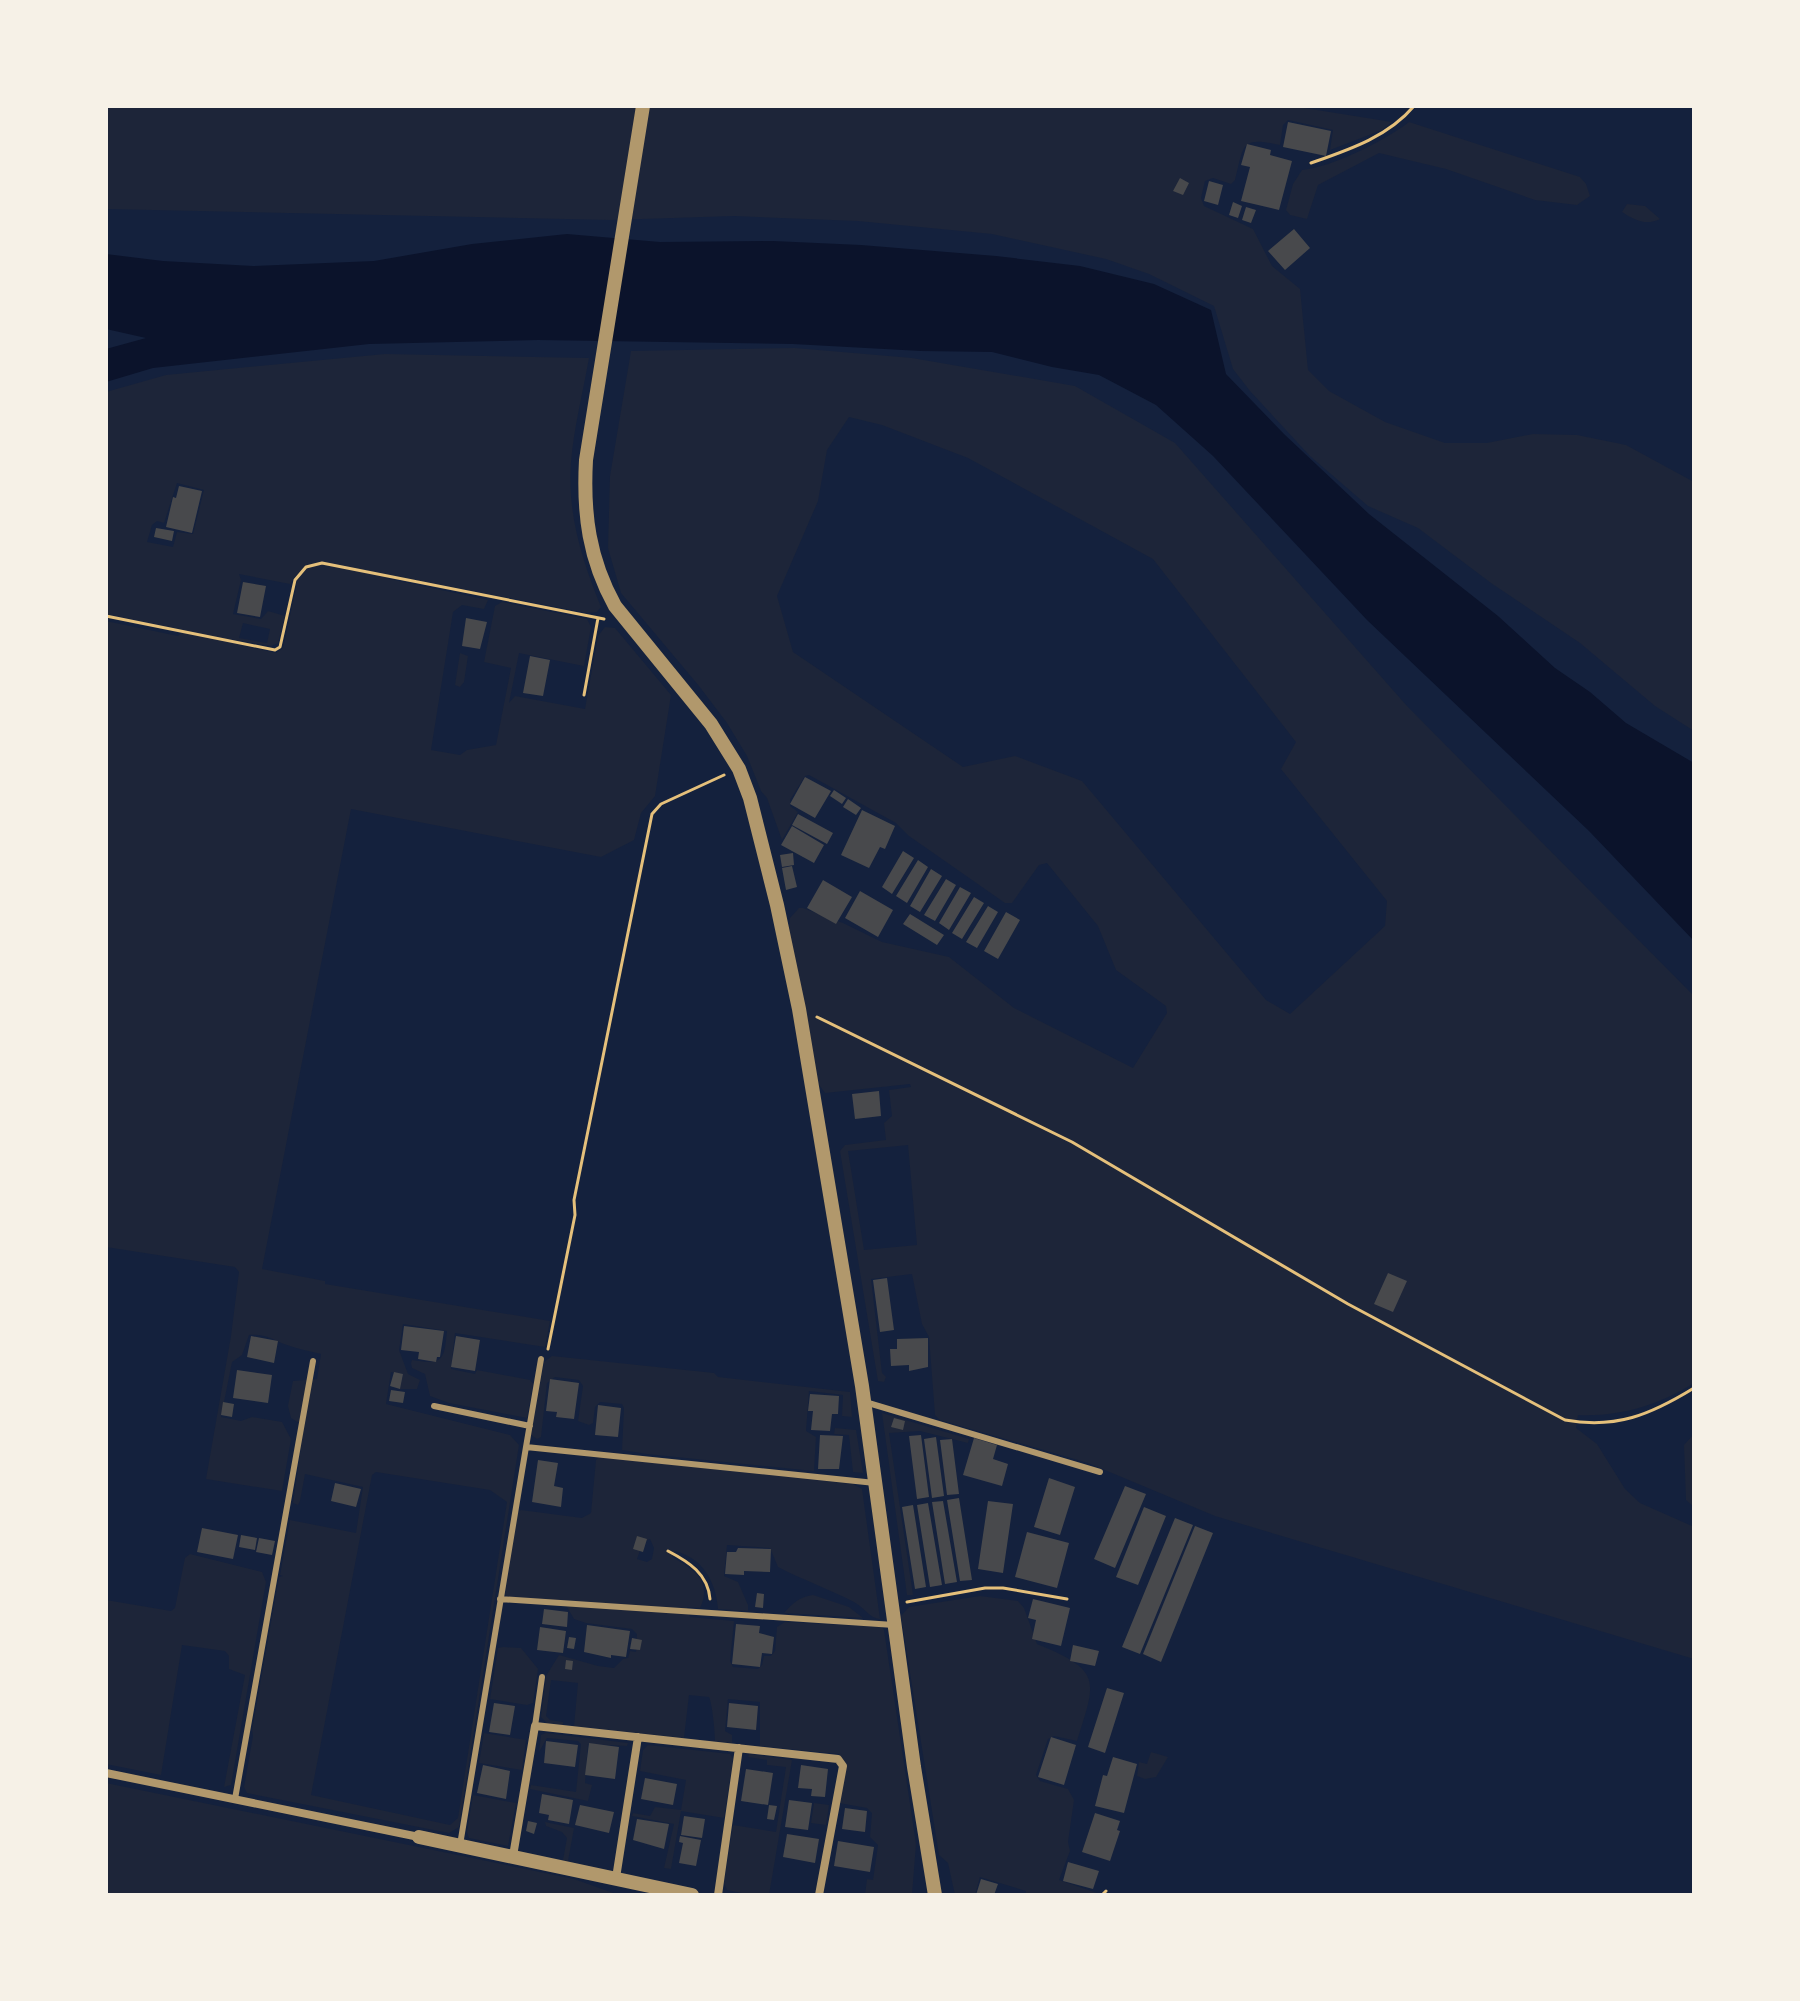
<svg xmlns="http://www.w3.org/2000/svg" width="1800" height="2001" viewBox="0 0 1800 2001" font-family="'Golos Text',sans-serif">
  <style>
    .green { fill: #1d2539; fill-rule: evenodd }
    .water { fill: #0b132b }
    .building { fill: #48494c }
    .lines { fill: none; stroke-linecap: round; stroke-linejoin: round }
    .path { stroke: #e5c07b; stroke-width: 3 }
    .service { stroke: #b1986c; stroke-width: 6 }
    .minor { stroke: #b1986c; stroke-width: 8 }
    .tertiary { stroke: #b1986c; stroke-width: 14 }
  </style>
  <rect width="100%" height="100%" fill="#14213d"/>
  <path class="green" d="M106,106H1292L1392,122L1382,130L1330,150L1333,130L1288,120L1283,125L1280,145C1240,136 1244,145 1235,180L1231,184L1213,178L1205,181L1201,198L1204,206L1253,229L1272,266L1300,289L1308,370L1329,391L1385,422L1445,443H1487L1533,434L1577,435L1626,445L1694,482V731L1655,706L1580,643L1491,583L1418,528L1368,506L1310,456L1250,391L1233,369L1214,306L1149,274L1106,259L992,234L858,221L734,216L611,220L106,209Z
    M1409,122L1580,177L1586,184L1590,196L1577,205L1535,200L1446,169L1379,153L1318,185L1307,219L1290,215L1286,210L1293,184L1302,170C1333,167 1384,141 1409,122Z
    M1627,204L1645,206L1660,219C1646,226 1634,220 1622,212Z
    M795,348L912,358L1075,386L1175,443L1407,706L1694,996V1383C1659,1405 1620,1417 1578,1415L1576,1428L1597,1444L1625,1489L1640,1503L1692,1526L1694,1659L1215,1516L1088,1463L940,1420L935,1415L929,1337L922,1324L912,1274L871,1279L882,1373L886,1377L884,1382L878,1381L840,1151L845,1145L886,1140L884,1123L892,1116L889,1090L911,1087L910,1084L825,1093L817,1082L789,931L790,918L799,908H803L843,923L882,942L949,957L1014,1008L1133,1068L1167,1013L1166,1006L1116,970L1098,926L1047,863L1039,865L1012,903H1005L909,836L896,823L809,775L805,776L790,800V806L798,812L782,840L767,798L761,791L747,756L727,723L699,686L621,593L608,548L610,476L631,351ZM849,417L882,425L968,458L1153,559L1296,742L1281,769L1387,901L1385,926L1290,1014L1266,1000L1082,781L1015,756L963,767L793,652L777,596L818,501L827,450ZM908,1145L917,1245L864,1250L848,1151Z
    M385,354L589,358C583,392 574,427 571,462C567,513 582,560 601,607L597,612L587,613L395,576L385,578L488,600L484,609L462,605L453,612L431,750L460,755L467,750L496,745L511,668L484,662L495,606L502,602L587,619L591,627L584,666L519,653L509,703L515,696L585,709L598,636L605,627L615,628L671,695L655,796L641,813L634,840L601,857L351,809L262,1269L325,1281V1284L550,1321L545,1347L455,1333L451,1369L475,1374L477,1370L530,1380L533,1384L527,1418L449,1403L430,1396L425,1374L412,1368L411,1363L412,1360C443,1365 444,1361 447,1331L403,1324L399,1350L408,1374L420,1380L417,1389H400L403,1374L391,1372L386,1404L510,1435L519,1445L459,1827L449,1833L247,1793L244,1787L253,1736L252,1730L279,1577L283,1576L280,1575L290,1520L356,1533L363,1487L305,1474L300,1501L298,1505L293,1503L304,1426L291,1418L288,1406L293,1381L317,1379L321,1354C310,1351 298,1349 287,1345C274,1340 264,1333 249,1335L242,1355L232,1362L221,1417L241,1421L252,1417L282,1422L291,1439L282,1491L206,1479L231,1336L239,1272L235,1267L106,1247V621L178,636L184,630L106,614V392L166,375ZM177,483L204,490L193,534L177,532L173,547L147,542L152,525L157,521L164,523ZM239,574L290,584L297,574L296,588L283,648L276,653L228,642L229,639L271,646L278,643L285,616L268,611L261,619L233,614L241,580ZM243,623L270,629L267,643L239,638ZM376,1472L490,1490L507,1502L458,1818L450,1825L311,1795L372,1475Z
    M460,653L468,656L464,682L460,687L455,685Z
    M552,1356L714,1373L718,1377L850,1392L852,1417L842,1416L843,1395L809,1391L806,1431L816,1437L814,1471L647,1454L622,1450L624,1408L622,1404L600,1402L595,1407L593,1423L589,1425L578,1421L583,1386L579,1380L555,1377L547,1383L541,1437L537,1439L531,1435L544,1362Z
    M882,1413L969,1439L968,1443L920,1431L889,1433L913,1595H907Z
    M835,1428L856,1430L863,1473L853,1472L849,1435L834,1434Z
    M1694,1434V1507L1686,1500L1684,1445Z
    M599,1457L853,1484L862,1489L880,1619C869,1618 864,1607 854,1602C829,1589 803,1580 778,1567L770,1548L727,1545L724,1576L738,1582L748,1605V1611L718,1609C716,1582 703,1558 675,1551L672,1557C693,1569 713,1581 700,1608L687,1607L690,1617L734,1621L730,1661L733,1667L758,1669L762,1665L764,1656H771L775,1651L777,1627L785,1622L882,1627L884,1630L916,1844L912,1895H865L867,1879L873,1880L878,1845L870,1837L872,1813L867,1808L839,1803L847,1765L839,1754L760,1746V1702L728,1699L725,1731L732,1735V1743L715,1741C715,1732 712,1702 709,1697L689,1695L684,1738L574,1726L578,1683L551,1680L546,1716L550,1720L563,1722V1725L547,1723L541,1717L546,1676L559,1655L598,1666L614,1668L623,1659L628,1658L630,1651L636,1652L637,1634L632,1629L586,1623L574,1619L564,1602L508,1597L505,1595L518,1512L521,1510L582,1518L591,1513L596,1460ZM650,1539L654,1548L652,1559L647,1562L637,1559L643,1542Z
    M190,1554L262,1572L266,1582L231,1785L224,1787L245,1675L229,1669V1656L225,1651L182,1645L161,1775L106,1764V1600L171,1611L175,1608L185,1558Z
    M813,1595L849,1607L863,1618L784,1613C793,1603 799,1597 813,1595Z
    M980,1596L1018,1601L1024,1608L1037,1644C1103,1671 1096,1680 1077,1741L1054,1736L1048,1739L1036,1775L1040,1781L1068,1789L1074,1800L1068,1842L1070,1851L1059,1880L1097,1893L1095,1895H1025L1026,1891L980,1877L975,1895H955L948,1863L939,1855L901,1616L909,1607Z
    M503,1647L521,1648L538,1669L533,1703L527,1705L490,1699L498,1648Z
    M484,1733L526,1740L522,1770L479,1763Z
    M546,1733L628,1743L627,1746L588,1744L585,1783L592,1785L588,1801L530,1789L531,1785L576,1792L581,1744L578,1741L547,1738L539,1752L541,1735Z
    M648,1745L730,1754L733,1759L724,1818L681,1811L671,1869L664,1868L674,1824L632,1816L633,1813L650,1816L655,1807L681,1810L686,1780L640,1771L643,1750Z
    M1151,1752L1168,1757L1156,1777L1145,1779L1137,1776L1139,1762L1147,1764Z
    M749,1754L792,1760L769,1895H752L727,1890L724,1883L733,1825L776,1832L786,1767L767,1765V1760L748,1757Z
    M106,1783L574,1879L619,1895H106Z
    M473,1795L516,1803L508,1846L469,1838L467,1832Z
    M814,1803L829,1805L826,1825L811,1823Z
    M545,1822L574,1828L568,1861L563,1860L567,1838L562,1832L546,1826Z"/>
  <path class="water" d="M567,234L660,242L773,241L861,245L996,256L1080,266L1154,284L1211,310L1226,374L1284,434L1369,514L1498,616L1555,668L1590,692L1626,723L1694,763V941L1589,831L1367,620L1213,456L1156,405L1099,375L1052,367L992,352L921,351L793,344L538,340L369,344L153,368L106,382V349L146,338L106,329V254L163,261L253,266L374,261L472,244Z"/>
  <path class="building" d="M1288,122L1331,131L1326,156L1283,147Z
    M1247,144L1271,150L1270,155L1292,161L1279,210L1241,201L1250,167L1241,165Z
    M1180,178L1189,183L1183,195L1173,191Z
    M1209,181L1223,185L1218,205L1204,201Z
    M1233,202L1242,206L1238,218L1229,215Z
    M1246,207L1256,210L1251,223L1242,220Z
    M1294,229L1310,248L1285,270L1268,251Z
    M179,486L202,491L192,533L166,527L173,497L176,498Z
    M156,528L174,531L172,541L154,537Z
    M243,582L266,586L260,617L237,613Z
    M466,618L487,622L480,649L462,646Z
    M530,656L550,660L543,696L523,693Z
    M805,777L831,791L815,818L790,804Z
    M834,790L846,798L842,804L830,796Z
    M848,799L861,808L856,815L843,807Z
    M862,810L895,826L885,849L880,847L869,868L841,855Z
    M798,814L833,833L827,844L792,825Z
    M792,826L824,845L814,863L781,845Z
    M903,851L914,858L892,894L882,887Z
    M793,853L794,865L782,867L780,855Z
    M918,860L928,867L907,903L896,896Z
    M792,866L797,887L786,890L782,868Z
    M931,869L942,876L920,912L910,906Z
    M946,879L956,885L935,921L924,915Z
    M823,880L852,897L836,924L807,908Z
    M960,887L971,893L949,930L939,923Z
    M860,891L893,910L878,937L845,918Z
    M974,897L984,903L962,939L952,933Z
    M988,906L998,912L977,948L966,942Z
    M1006,912L1020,920L998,959L984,951Z
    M910,914L944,935L937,945L903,924Z
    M879,1091L881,1116L855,1119L852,1094Z
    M1388,1273L1407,1281L1393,1312L1374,1304Z
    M887,1278L894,1330L880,1332L873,1280Z
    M404,1326L444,1331L440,1357H437L436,1362L418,1359L419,1352L401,1350Z
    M251,1336L278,1341L274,1363L247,1357Z
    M456,1336L480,1340L475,1371L451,1367Z
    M928,1338V1367L909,1371V1365L891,1366L890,1349H897V1339Z
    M237,1370L272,1375L268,1403L233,1398Z
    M394,1372L403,1374L400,1389L390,1386Z
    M550,1379L579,1383L574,1419L556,1417L557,1412L546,1411Z
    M391,1390L405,1392L403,1403L389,1401Z
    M810,1394L839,1396L838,1414H832L830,1431L811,1430L813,1411H808Z
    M223,1402L234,1404L232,1417L221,1415Z
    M598,1405L621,1408L618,1437L595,1435Z
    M894,1418L905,1421L903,1430L891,1427Z
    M820,1435L843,1436L839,1469H818Z
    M921,1435L929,1497L917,1499L909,1436Z
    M936,1437L944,1496L932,1498L924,1439Z
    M974,1438L997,1445L993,1459L1008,1464L1002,1486L963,1475Z
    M952,1439L959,1494L947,1495L940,1440Z
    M538,1460L558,1463L554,1486L563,1488L561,1507L532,1502Z
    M1049,1478L1075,1487L1060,1535L1034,1527Z
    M335,1483L361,1489L356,1507L331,1501Z
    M1125,1486L1146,1494L1115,1568L1094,1559Z
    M959,1498L972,1580L960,1581L947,1500Z
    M943,1501L957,1582L945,1584L932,1502Z
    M988,1501L1013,1504L1003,1573L978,1569Z
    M928,1503L942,1585L930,1587L917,1505Z
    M913,1505L926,1587L915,1589L902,1507Z
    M1144,1507L1166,1516L1138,1585L1116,1577Z
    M1175,1518L1193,1525L1140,1654L1122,1647Z
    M1195,1526L1213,1533L1161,1662L1143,1654Z
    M202,1528L238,1535L233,1559L197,1552Z
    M1027,1532L1069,1543L1057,1588L1015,1577Z
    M241,1535L257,1538L255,1550L239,1547Z
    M637,1536L647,1539L643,1552L633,1549Z
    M259,1538L275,1541L272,1555L256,1552Z
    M738,1548L771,1549L770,1572L744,1571V1575L725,1574L727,1552H736Z
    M757,1593L764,1594L763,1608L755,1607Z
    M1033,1599L1070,1608L1061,1646L1032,1639L1036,1620L1028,1618Z
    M544,1609L568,1612L567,1627L542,1624Z
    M736,1624L760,1626L759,1633L774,1637L772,1654L762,1653L760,1667L732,1664Z
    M587,1625L630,1631L626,1657L611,1655V1658L584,1652Z
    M540,1627L566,1631L563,1653L537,1650Z
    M569,1637L576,1638L574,1649L567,1648Z
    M632,1638L642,1640L640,1650L630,1649Z
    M1073,1645L1099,1651L1095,1666L1070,1661Z
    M566,1660L573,1661L572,1670L565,1669Z
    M1107,1688L1124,1693L1105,1753L1088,1747Z
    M494,1703L515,1706L510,1735L489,1732Z
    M729,1703L758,1706L756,1730L727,1727Z
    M1051,1737L1076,1745L1064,1785L1038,1777Z
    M546,1741L578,1745L575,1767L544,1763Z
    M589,1743L619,1747L615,1779L585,1775Z
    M1113,1757L1137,1764L1124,1813L1095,1806L1103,1775L1107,1776Z
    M483,1765L510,1771L506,1799L477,1793Z
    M801,1765L828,1769L825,1797L811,1796L812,1789L798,1788Z
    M746,1769L773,1773L768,1805L741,1801Z
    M645,1778L677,1784L673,1805L641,1799Z
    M542,1794L573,1800L569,1824L548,1820L549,1815L539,1813Z
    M789,1800L812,1803L808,1830L785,1827Z
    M580,1805L614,1812L609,1833L575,1825Z
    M769,1805L777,1806L774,1820L767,1819Z
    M845,1808L867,1811L865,1832L842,1829Z
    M1095,1813L1120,1821L1117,1830L1120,1831L1110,1861L1082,1852Z
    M684,1816L705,1819L702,1838L681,1835Z
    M637,1819L669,1824L664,1849L633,1840Z
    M528,1821L537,1823L534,1834L526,1831Z
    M787,1834L819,1839L815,1863L783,1857Z
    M680,1836L701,1840L696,1866L679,1863L683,1843L679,1842Z
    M838,1841L874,1847L870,1872L834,1866Z
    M1068,1862L1099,1871L1093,1889L1063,1881Z
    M981,1879L998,1884L994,1895H976Z"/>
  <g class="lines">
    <path class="path" d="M1311,163C1348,150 1388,137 1414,106
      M106,616L275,650L280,647L295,580L306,567L322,563L604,619
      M584,695L598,618
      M817,1017L1072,1142L1348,1304L1565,1420C1616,1429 1650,1415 1694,1388
      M548,1349L575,1215L574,1200L652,814L661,804L724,775
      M668,1551C689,1562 708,1574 710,1599
      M907,1602L985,1588H1003L1067,1599
      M1102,1895L1106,1891"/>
    <path class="service" d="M865,1402L1100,1472
      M434,1406L530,1426
      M526,1447L541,1359
      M500,1599L894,1625
      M535,1726L542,1677
      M235,1799L313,1361
      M460,1845L526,1447L875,1483"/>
    <path class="minor" d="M106,1773L419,1837
      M513,1856L535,1726L838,1759L843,1766L819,1895
      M616,1878L638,1737
      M718,1895L739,1748"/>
    <path class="tertiary" d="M643,106L586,460C583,514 589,559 615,606L711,724L739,769L750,798L777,905L799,1009L862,1386L914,1767L935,1895
      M419,1837L692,1895"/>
  </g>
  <rect width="1800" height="2001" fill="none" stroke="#f6f1e7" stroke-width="216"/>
</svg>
